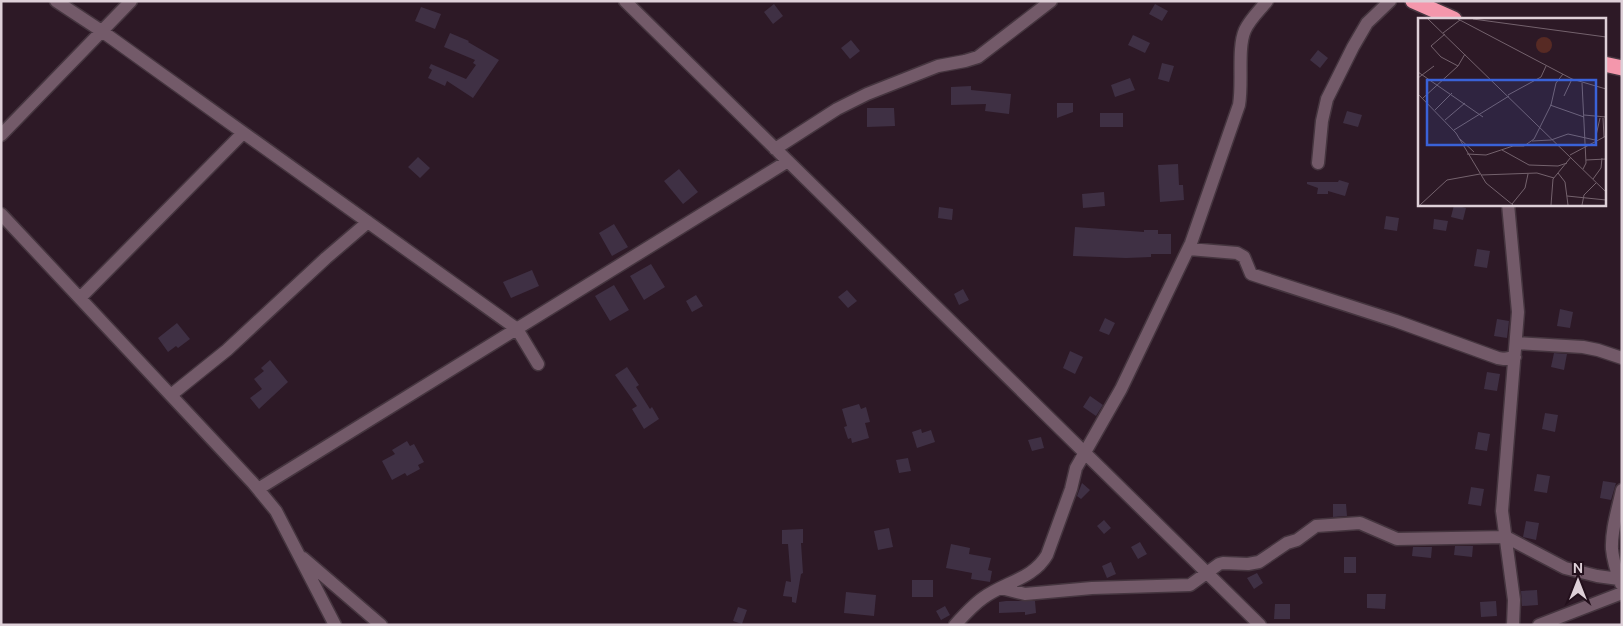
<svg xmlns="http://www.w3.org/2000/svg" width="1623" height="626" viewBox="0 0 1623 626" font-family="Ubuntu,sans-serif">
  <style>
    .building { fill: #3f3044 }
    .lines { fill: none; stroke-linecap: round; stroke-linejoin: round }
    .minor-casing { stroke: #45353f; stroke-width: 15 }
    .highway-casing { stroke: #45353f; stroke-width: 18 }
    .minor { stroke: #735a69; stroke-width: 12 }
    .highway { stroke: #f497ac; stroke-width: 15 }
    .inset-road { fill: none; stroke: #74626d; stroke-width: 1 }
    .view { fill: #3a62d8; fill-opacity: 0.15; stroke: #3a62d8; stroke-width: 2.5 }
    .inset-edge { fill: none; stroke: #ded0d8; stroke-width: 2.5 }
  </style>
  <rect width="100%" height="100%" fill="#2d1926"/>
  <path class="building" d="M774,4L783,16L773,24L764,12Z
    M1155,4L1168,11L1162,21L1149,14Z
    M421,7L441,14L435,29L415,21Z
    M450,33L469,41L468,42L499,60L473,98L447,81L445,86L428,78L432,70L429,68L431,64L466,79L476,65L473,63L475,60L444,47Z
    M1133,35L1150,43L1145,53L1128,45Z
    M851,40L860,51L850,59L841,48Z
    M1318,50L1328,58L1320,68L1310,60Z
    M1162,63L1174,66L1169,82L1158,79Z
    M1130,78L1135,90L1115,97L1111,85Z
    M971,86V90L1011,94L1009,114L985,111L986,104L951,105V87Z
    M1057,103H1073V112L1057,118Z
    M867,108H894L895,126L867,127Z
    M1347,111L1362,115L1358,127L1343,123Z
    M1100,113H1123V127H1100Z
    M418,157L430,168L420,178L408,167Z
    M1178,164L1179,185H1183L1184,200L1160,202L1158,165Z
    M679,169L698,192L683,204L664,181Z
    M1339,180L1349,183L1345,196L1328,191V194H1317L1318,188L1307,184V182H1338Z
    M1104,192L1105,206L1083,208L1082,194Z
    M1454,205L1466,208L1463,220L1451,217Z
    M939,207L953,209L952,220L938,218Z
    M1386,216L1399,218L1397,231L1384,229Z
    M1434,219L1448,221L1446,231L1433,229Z
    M614,224L628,247L612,256L599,233Z
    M1075,227L1144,232V230H1158V234H1171V254H1151V257L1126,258L1073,256Z
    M1477,249L1490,251L1487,268L1474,266Z
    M651,264L665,287L644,300L630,276Z
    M532,270L539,286L511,298L503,282Z
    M614,285L629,310L610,321L595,296Z
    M963,289L969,300L959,305L954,294Z
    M847,290L857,301L848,308L838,297Z
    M696,295L703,306L692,312L686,301Z
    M1560,309L1573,312L1570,328L1557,326Z
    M1105,318L1115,323L1109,335L1099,331Z
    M1497,319L1509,321L1507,338L1494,336Z
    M177,323L190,339L178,348L176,346L168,352L158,338Z
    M1070,351L1083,357L1075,374L1063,368Z
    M1554,353L1567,354L1564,370L1551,367Z
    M270,360L288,382L259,409L250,398L262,389L254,379L264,371L261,368Z
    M627,367L639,385L636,387L650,409L652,407L659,419L644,429L632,409L637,406L615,375Z
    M1487,372L1500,374L1497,391L1484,389Z
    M1090,396L1103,405L1096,416L1083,407Z
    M859,404L861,409L866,407L870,422L865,423L869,438L852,443L851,438L848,439L844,427L847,426L842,409Z
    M1545,413L1558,415L1555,432L1542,429Z
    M921,429L922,433L931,430L935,442L917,448L912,432Z
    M1478,432L1490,434L1487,451L1475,449Z
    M1041,437L1044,448L1032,451L1028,440Z
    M407,441L410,446L414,444L424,462L418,465L420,469L407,476L405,473L392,480L382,461L395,454L392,450Z
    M908,458L911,471L899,473L896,460Z
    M1537,474L1550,476L1547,493L1534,491Z
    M1603,481L1616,483L1611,500L1600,498Z
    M1082,483L1090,490L1081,499L1077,496Z
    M1471,487L1484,489L1481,506L1468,504Z
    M1333,504H1346L1347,516L1333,517Z
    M1104,520L1111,528L1104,534L1097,526Z
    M1526,521L1539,523L1536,540L1523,537Z
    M889,528L893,547L878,550L874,531Z
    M803,529V543H801L803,573L801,574L796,603L792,602V597L783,596L786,581L791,582L788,544H782V530Z
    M1140,542L1147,554L1138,559L1131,547Z
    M951,544L970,548L969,554L991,558L988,570L992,571L990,582L971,579L972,573L946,568Z
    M1455,546H1473L1472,557L1454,555Z
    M1413,547H1432L1431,558L1412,556Z
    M1344,557H1356V573H1344Z
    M1111,562L1116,574L1107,578L1102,566Z
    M1257,573L1263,583L1254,589L1247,578Z
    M912,580H933V597H912Z
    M1537,590L1538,605L1522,606L1521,591Z
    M846,592L876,595L874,616L844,613Z
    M1367,594H1386L1385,609L1367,608Z
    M1006,601H1035L1036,613L1025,615V612L999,613V602Z
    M1496,601L1497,616L1481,617L1480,602Z
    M1275,604H1290V619H1274Z
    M945,606L950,615L941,620L936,611Z
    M738,607L747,610L742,624L733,621Z"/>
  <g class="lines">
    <g class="minor-casing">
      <path id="minor" d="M56,1L103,32L517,329L538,364
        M625,1L1260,625
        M1,135L131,1
        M775,149L837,109L867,94L938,66L965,61L978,57L1051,1
        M1318,163L1322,121L1327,99L1353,47L1367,23L1390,1
        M1508,204L1518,312L1502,511L1514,600L1513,625
        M1,214L253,483L276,511L335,625
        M1189,249L1237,253L1244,257L1251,274L1263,278L1396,321L1498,358L1504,359L1515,357
        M80,298L243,133
        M1516,343L1583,347L1598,350L1622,358
        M171,395L227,350L326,258L368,222
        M258,489L788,161
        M303,558L381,625
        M1621,584C1617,573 1613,561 1612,549C1611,530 1618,509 1622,490
        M1001,588L1025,594L1092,588L1190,585L1219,564L1223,563L1248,564L1259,562L1287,543L1297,540L1316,526L1360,523L1397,539L1506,537L1565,568L1597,576L1619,579
        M955,625C964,615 973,605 983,598C1005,582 1033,579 1047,555L1071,489L1076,468L1121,389L1191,243L1239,105C1243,83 1237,48 1245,30C1250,19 1260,10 1267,1
        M1539,625L1622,593"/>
    </g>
    <g class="highway-casing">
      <path id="highway" d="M1413,1L1454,19
        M1604,64L1622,68"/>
    </g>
    <use href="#minor" class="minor"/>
    <use href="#highway" class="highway"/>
  </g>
  <g transform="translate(1418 18)">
    <rect width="188" height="188" fill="#2d1926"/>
    <path d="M118 27a8 8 0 1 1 16 0a8 8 0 1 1-16 0Z" fill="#572a24"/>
    <path class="inset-road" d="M10,1L188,174M40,1L154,61L188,71M55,1L188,19M25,15L42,2M27,16L13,28L23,39L40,48M0,54L65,99M0,60L16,48M164,65L168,145L165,151M0,76L38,115L68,165L95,187M90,77L123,59L128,48M146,78L154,61M5,80L40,48L47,36M132,87L166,99M17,92L34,75M166,97L188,99M185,100L186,119M27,102L47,85M36,112L91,78M42,121L56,134M177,122L182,100M114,123L133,122L150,116L177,122M84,132L111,147L140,148L149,145M49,136L68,137L95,128H106L116,121L133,87L138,65L145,56M152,137L188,118M168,142L188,141M140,155L147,164L150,187M63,157L119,155L136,160M175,161L183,150L184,140M149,178L188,182M94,186L107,170L110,156M2,187L29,162L62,156M133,187L135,161L153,139M164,187L166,177L178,165"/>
    <path class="view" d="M9,62H178V127H9Z"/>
    <rect width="188" height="188" class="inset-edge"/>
  </g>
  <rect width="1623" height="626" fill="none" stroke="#ded0d8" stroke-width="5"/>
  <g transform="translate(1578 581)" stroke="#23101c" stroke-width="4" paint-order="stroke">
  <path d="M0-4L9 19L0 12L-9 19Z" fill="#ded0d8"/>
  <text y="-8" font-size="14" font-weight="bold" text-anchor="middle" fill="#ded0d8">N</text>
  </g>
</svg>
